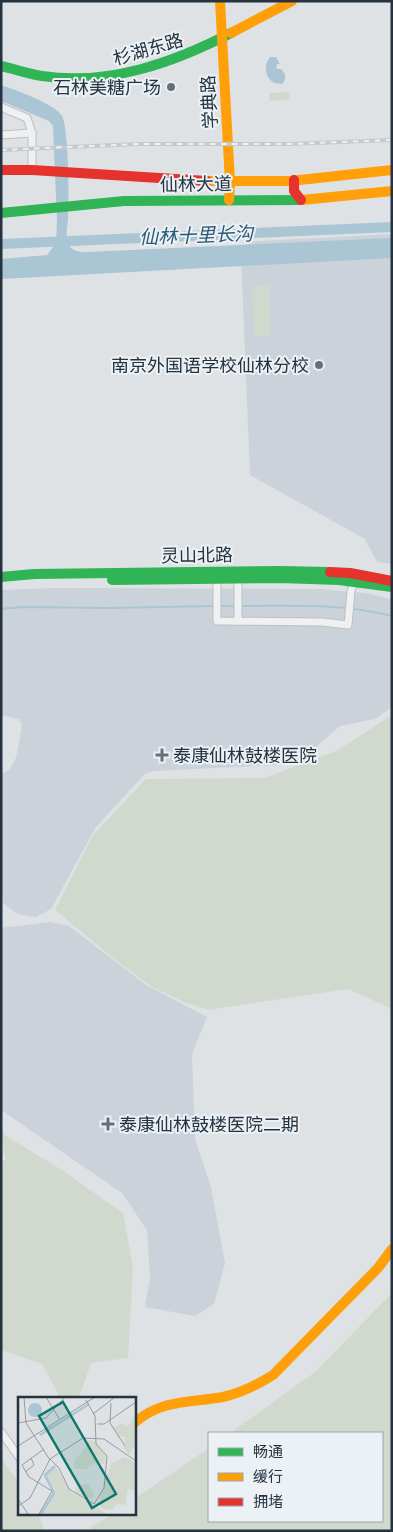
<svg xmlns="http://www.w3.org/2000/svg" width="393" height="1532" viewBox="0 0 393 1532" font-family="Mulish,'Noto Sans SC',sans-serif">
	<style>
		.built { fill: #ccd2d9 }
		.green { fill: #d1d9ce }
		.water { fill: #aac5d4 }
		.lines { fill: none; stroke-linecap: round; stroke-linejoin: round }
		.stream { stroke: #aac5d4; stroke-width: 2 }
		.river { stroke: #aac5d4; stroke-width: 10 }
		.street-casing { stroke: #bdc0c3; stroke-width: 9 }
		.street { stroke: #eef0f2; stroke-width: 7 }
		.fast { stroke: #30b455; stroke-width: 10 }
		.slow { stroke: #ff9f0a; stroke-width: 10 }
		.jam { stroke: #e5322d; stroke-width: 10 }
		.rail-casing { stroke: #c7cacd; stroke-width: 4 }
		.rail { stroke: #ebf1f5; stroke-width: 2; stroke-dasharray: 5.5; stroke-linecap: butt }
		.poi-dot { fill: #657079; stroke: #ebf1f5; stroke-width: 2 }
		.labels { text-anchor: middle; dominant-baseline: central; stroke-width: 4; stroke-linejoin: round; paint-order: stroke }
		.street-label { font-size: 18px; fill: #24333f; stroke: #ebf1f5 }
		.poi-label { font-size: 18px; fill: #24333f; stroke: #ebf1f5; text-anchor: end }
		.water-label { font-size: 19px; font-style: italic; fill: #2b5a76; stroke: #ebf1f5 }
		.inset-river { fill: none; stroke: #aac5d4; stroke-width: 2.5 }
		.inset-road { fill: none; stroke: #949ca3; stroke-width: 1 }
		.view { fill: #0f766e; fill-opacity: 0.15; stroke: #0f766e; stroke-width: 2.5 }
		.inset-edge { fill: none; stroke: #24333f; stroke-width: 2.5 }
	</style>
	<rect width="100%" height="100%" fill="#dfe2e5"/>
	<!-- built -->
	<g class="built">
		<path d="M392 234V564L377 562 365 539 250 475 241 255 243 248 248 242 259 241Z"/>
		<path d="M53 588 319 589 365 593 392 599V707L375 719 340 726 296 764 154 771 145 774 96 827 51 909 36 917 17 914 1 901V774L9 770 15 760 18 750 22 724 19 719 1 715V590Z"/>
		<path d="M50 922 69 926 146 985 207 1017 192 1054 195 1139 211 1187 225 1263 214 1304 195 1316 145 1307 150 1278 147 1230 122 1193 1 1110V928Z"/>
	</g>
	<!-- green -->
	<g class="green">
		<path d="M289 92 290 100 269 101V93Z"/>
		<path d="M252 286H269L271 335 254 336Z"/>
		<path d="M392 715V1015L390 1008 348 989 208 1010 184 1002 152 987 119 963 55 910 93 835 146 779 265 778 338 750Z"/>
		<path d="M1 1133 62 1170 123 1213 133 1267 128 1358 91 1363 79 1398H58V1393L42 1364 1 1350V1162L6 1160 1 1140Z"/>
		<path d="M392 1293V1531H91L90 1528 113 1513H134V1499L209 1448V1521H382V1433H230L315 1372Z"/>
		<path d="M1 1458 19 1482V1513H39L44 1531H1Z"/>
	</g>
	<!-- water -->
	<g class="water">
		<path d="M270 57H276L280 64H277L276 67 277 69H281L285 74V80L282 84 274 83C265 77 263 66 270 57Z"/>
		<path d="M1 85C14 89 57 105 62 116 69 130 69 198 68 216 68 224 65 236 68 243 70 251 80 252 87 252L392 238V258L1 279V259L47 255 56 243 57 220 53 126 49 121 1 101Z"/>
	</g>
	<g class="lines">
		<!-- stream -->
		<g class="stream">
			<path d="M218 606H236"/>
			<path d="M241 606C291 606 342 603 392 616"/>
			<path d="M1 609 22 607 109 608 214 606"/>
		</g>
		<!-- river -->
		<path class="river" d="M1 244 392 227"/>
		<defs>
			<g id="street">
				<path d="M1 107 27 118 32 133V170"/>
				<path d="M1 135 32 133"/>
				<path d="M217 574V621L322 622 348 625 351 591 354 582"/>
				<path d="M238 574V621"/>
				<path d="M1 1432 19 1457"/>
			</g>
		</defs>
		<!-- street casing -->
		<use href="#street" class="street-casing"/>
		<!-- street -->
		<use href="#street" class="street"/>
		<!-- fast -->
		<g class="fast">
			<path d="M1 66C15 69 28 74 42 76 108 86 173 63 231 33"/>
			<path d="M1 213 124 201 302 200"/>
			<path d="M1 577 34 574 280 571 330 572"/>
			<path d="M112 580 280 578 339 580 392 587"/>
		</g>
		<!-- slow -->
		<g class="slow">
			<path d="M220 1 230 182 229 200"/>
			<path d="M231 33 292 1"/>
			<path d="M207 181H290L392 170"/>
			<path d="M302 200 392 191"/>
			<path d="M134 1423C162 1399 189 1403 223 1397 241 1393 257 1385 273 1375L378 1268 392 1249"/>
		</g>
		<!-- jam -->
		<g class="jam">
			<path d="M1 170H32L207 181"/>
			<path d="M294 180V191L301 200"/>
			<path d="M330 572 350 573 392 581"/>
		</g>
		<defs>
			<path id="rail" d="M1 150 139 144H289L392 140"/>
		</defs>
		<!-- rail casing -->
		<use href="#rail" class="rail-casing"/>
		<!-- rail -->
		<use href="#rail" class="rail"/>
	</g>
	<!-- markers -->
	<g class="poi-dot">
		<circle cx="171" cy="87" r="5"/>
		<circle cx="319" cy="365" r="5"/>
		<path d="M159.5 747.5h5v5h5v5h-5v5h-5v-5h-5v-5h5z"/>
		<path d="M105.5 1116.5h5v5h5v5h-5v5h-5v-5h-5v-5h5z"/>
	</g>
	<g class="labels">
		<!-- street labels -->
		<g class="street-label">
			<text transform="translate(148 49) rotate(-16)">杉湖东路</text>
			<text transform="translate(209 102) rotate(-93)">学典路</text>
			<text transform="translate(196 184) rotate(-1)">仙林大道</text>
			<text transform="translate(197 555) rotate(-1)">灵山北路</text>
		</g>
		<!-- poi labels -->
		<g class="poi-label">
			<text x="161" y="87">石林美糖广场</text>
			<text x="309" y="365">南京外国语学校仙林分校</text>
			<text x="173" y="755" text-anchor="start">泰康仙林鼓楼医院</text>
			<text x="119" y="1124" text-anchor="start">泰康仙林鼓楼医院二期</text>
		</g>
		<!-- water labels -->
		<g class="water-label">
			<text transform="translate(196 235) rotate(-2)">仙林十里长沟</text>
		</g>
	</g>
	<!-- overview -->
	<g transform="translate(18 1397)">
		<rect width="118" height="118" fill="#dfe2e5"/>
		<path d="M117 17V48L111 58 106 51 107 40 100 39 95 31 104 26 110 29ZM71 43 76 44 88 59 86 67 76 66 69 72H56L57 61 64 56ZM107 60 117 66V94L110 92 107 108 99 107 94 113 85 112 80 107 93 66ZM33 70H38L53 95 89 117H23L37 94 27 77ZM60 87H71L76 96 74 102 56 96Z" fill="#d1d9ce"/>
		<path d="M10 13a7 7 0 1 1 14 0a7 7 0 1 1-14 0Z" fill="#aac5d4"/>
		<path class="inset-river" d="M22 38 71 7M23 117 36 96 27 78 37 69"/>
		<path class="inset-road" d="M6 0 8 26 32 63M28 0 42 23M93 6 92 26 107 49M75 17 97 0M0 26 28 21 47 0M79 27H86L118 5M0 49 77 0M32 62 41 71 51 92 76 107 86 91 89 59 78 47 77 19 68 3M7 75 16 68 13 61M0 102 10 117M0 109 12 101 32 62 65 41 86 42 118 64M21 117 34 94 11 80 4 68 26 52"/>
		<path class="view" d="M45 5 98 97 74 111 21 19Z"/>
		<rect width="118" height="118" class="inset-edge"/>
	</g>
	<!-- border -->
	<rect width="393" height="1532" fill="none" stroke="#24333f" stroke-width="5"/>
	<!-- legend -->
	<rect x="208" y="1432" width="175" height="90" fill="#ebf1f5" stroke="#9ba5ac"/>
	<rect x="218" y="1448" width="25" height="8" fill="#30b455" stroke="#9ba5ac"/>
	<text x="253" y="1457" font-size="15" fill="#24333f">畅通</text>
	<rect x="218" y="1473" width="25" height="8" fill="#ff9f0a" stroke="#9ba5ac"/>
	<text x="253" y="1482" font-size="15" fill="#24333f">缓行</text>
	<rect x="218" y="1498" width="25" height="8" fill="#e5322d" stroke="#9ba5ac"/>
	<text x="253" y="1507" font-size="15" fill="#24333f">拥堵</text>
</svg>
